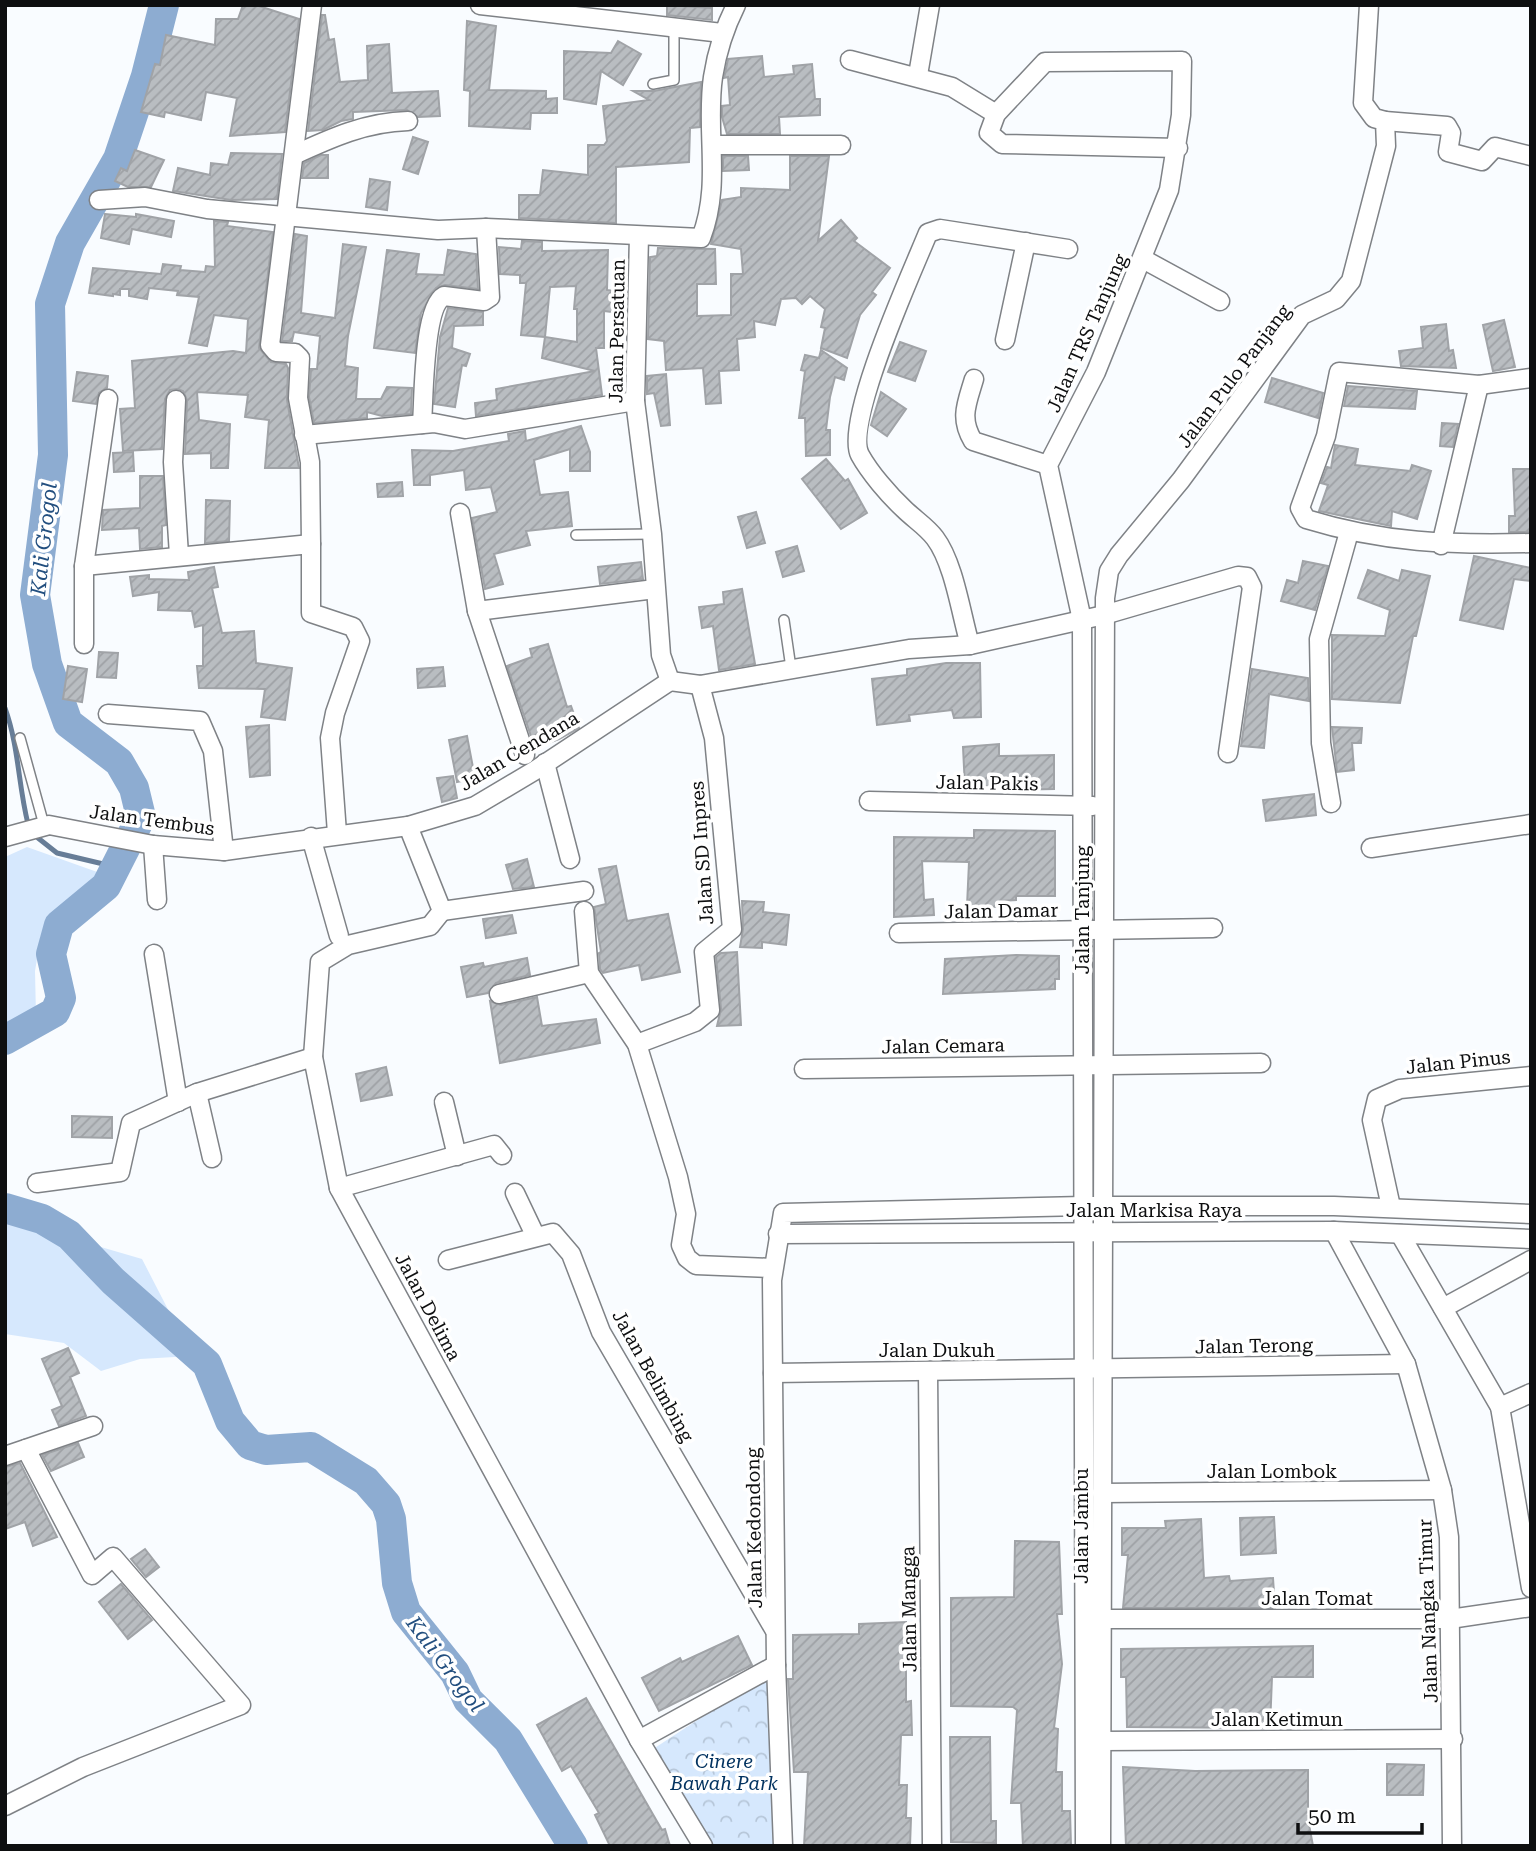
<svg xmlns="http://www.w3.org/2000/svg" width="1536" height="1851" viewBox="0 0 1536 1851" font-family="'Roboto Serif',serif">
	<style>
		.grass { fill: #d6e8fd }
		.park { fill: url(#park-crowns) }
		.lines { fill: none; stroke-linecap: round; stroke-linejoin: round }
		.stream { stroke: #677d97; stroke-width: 5 }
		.river { stroke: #8dacd1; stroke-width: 30 }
		.building { fill: url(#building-hatch); stroke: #a0a3a7; stroke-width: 2; fill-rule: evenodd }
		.service-casing { stroke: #7f8286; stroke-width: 12 }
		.minor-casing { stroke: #7f8286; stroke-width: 21 }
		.service { stroke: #fff; stroke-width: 9 }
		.minor { stroke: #fff; stroke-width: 18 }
		.labels { text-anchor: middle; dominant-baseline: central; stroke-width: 7; stroke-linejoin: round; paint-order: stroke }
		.street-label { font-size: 19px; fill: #0e0f10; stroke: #fff }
		.park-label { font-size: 19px; font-style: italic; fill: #033360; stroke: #fff }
		.water-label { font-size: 21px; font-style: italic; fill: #234f7f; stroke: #fff }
	</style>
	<defs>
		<pattern id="park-crowns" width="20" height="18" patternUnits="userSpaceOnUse" patternTransform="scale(1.75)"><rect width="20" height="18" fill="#d6e8fd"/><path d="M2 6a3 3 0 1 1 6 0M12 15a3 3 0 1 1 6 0" fill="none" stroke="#b6c6d8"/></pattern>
		<pattern id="building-hatch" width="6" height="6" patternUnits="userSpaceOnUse" patternTransform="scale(1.75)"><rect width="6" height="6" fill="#b9bdc1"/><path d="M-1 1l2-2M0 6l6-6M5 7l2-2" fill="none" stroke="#9ea1a5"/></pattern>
	</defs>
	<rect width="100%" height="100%" fill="#f9fcff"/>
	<!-- grass -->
	<g class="grass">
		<path d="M27 847 100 873 41 935 35 971 36 1016 5 1041V857Z"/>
		<path d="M5 1219 142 1259 192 1356 140 1359 101 1371 64 1343 5 1334Z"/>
	</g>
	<!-- park -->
	<path class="park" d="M773 1671 781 1846H704L650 1751Z"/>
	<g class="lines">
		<!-- stream -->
		<g class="stream">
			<path d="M5 708C19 747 18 784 28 824"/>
			<path d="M38 838 57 853 116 867"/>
		</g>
		<!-- river -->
		<g class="river">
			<path d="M5 1040 55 1012 61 998 51 954 59 925 106 886 141 817 134 788 119 762 68 723 47 664 35 595 53 455 50 304 70 243 118 159 146 76 164 5"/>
			<path d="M5 1208 42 1219 69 1235 113 1281 207 1364 230 1421 250 1445 266 1450 311 1447 366 1481 386 1504 391 1519 397 1583 406 1612 455 1673 468 1700 508 1740 573 1846"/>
		</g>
	</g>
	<!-- building -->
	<g class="building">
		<path d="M243 5H256L299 19 285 132 230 136 237 98 206 92 201 120 165 112 164 117 141 112 155 64 160 65 166 35 215 45 216 19H238Z"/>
		<path d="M667 5 712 8V20L667 15Z"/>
		<path d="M322 15H325L329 40 334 39 340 82 368 80 367 46 389 44 392 93 438 91 440 116 418 117 407 110 353 112V119L341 121 323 130 308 131Z"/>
		<path d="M467 21 496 26 489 90 546 91V99L557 98V113H531L530 129 469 126 470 91 464 90Z"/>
		<path d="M618 41 641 54 623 85 601 71 596 104 564 99V51L611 53Z"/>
		<path d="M762 56 764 77 794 74 793 66 812 64 815 99H820V115L779 117 780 134H727L722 117V106L730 105 728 77 724 78 728 59Z"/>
		<path d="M701 82 700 127 690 128 689 162 616 167V223L519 218V195H540L543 170 588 175V145H604L607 141 603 106 649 100 633 91H654Z"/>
		<path d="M413 137 428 142 418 174 403 169Z"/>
		<path d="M135 150 164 160 151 187H128L115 181 121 168 127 171Z"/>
		<path d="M231 153 282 154 277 199 231 200 173 191 178 168 210 175 211 163 228 165Z"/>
		<path d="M321 155H328V178H302L304 163Z"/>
		<path d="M723 156H748L749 170 723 171Z"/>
		<path d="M790 156H829L818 241 841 220 857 238 854 241 890 268 872 292 876 295 860 315 847 358 821 348 825 328 821 327 825 309 810 296 802 304 796 298 781 299 775 325 754 321 755 337 737 339 739 370 719 371 721 403 706 404 703 368 666 370 664 341 648 339 650 257 657 256 658 248 715 249 716 284H697V316L731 315V274H743L741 249 711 244 722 200 741 197V188L790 190Z"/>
		<path d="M370 179 390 182 387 210 366 207Z"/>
		<path d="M105 214 136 217V214L174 221 171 237 132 229 129 244 101 238Z"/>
		<path d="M214 221 228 222 227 226 273 232 259 348 271 362 286 364 288 368 287 400 299 468H265L269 420 245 417 248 395 197 392 199 420 230 424 228 468H211V453L185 454 187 400 183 391 177 389 170 390 165 399 162 449 123 451 120 409 135 408 132 361 233 351 246 353 248 319 214 315 207 346 189 343 199 297 177 295 178 291 149 288 147 299 129 296V289H120V295L113 294V296L89 293 93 268 161 274 163 264 181 266 180 270 205 272 206 266 215 267Z"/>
		<path d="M295 234 307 236 301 313 335 318 343 244 366 247 348 336 345 366 358 368 356 399H381L387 387 412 388 411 414 382 416 367 412V418L314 423 309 397 311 369H317L320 336 294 332 292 341H282Z"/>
		<path d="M522 241 542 242V251L608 250 607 290 622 292 619 313 604 311V348H596L602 395 476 416 475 403 497 400 496 389 595 371 542 358 545 337 521 335 526 283H520V275L500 274 499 247 521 249ZM576 286 574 309H577V342L545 337 550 287Z"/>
		<path d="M387 250 419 254 416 274 444 275 448 250 476 254 478 289 445 285 436 288 421 313 415 353 374 348Z"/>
		<path d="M448 308 483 312V325L454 326 452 348 470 354 466 366 462 365 455 407 434 404 440 337Z"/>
		<path d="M1504 320 1515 367 1493 371 1483 325Z"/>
		<path d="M1446 324 1449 351 1453 350 1456 368 1401 366 1399 351 1423 348 1421 327Z"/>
		<path d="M900 342 926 351 915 381 888 372Z"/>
		<path d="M821 350 847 368 844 380 835 377 830 397 826 430H830V455L806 456 805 418H799L805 371 801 370 805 355 819 358Z"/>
		<path d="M77 372 108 376 107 388 99 393 96 404 73 401Z"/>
		<path d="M666 374 670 425 661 426 654 393 647 394V376Z"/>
		<path d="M1272 378 1323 393 1318 418 1265 402Z"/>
		<path d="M1348 386 1417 391 1415 409 1344 406Z"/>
		<path d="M881 392 906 409 887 436 871 425Z"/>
		<path d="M1442 423 1458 424 1453 447 1440 446Z"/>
		<path d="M581 426 590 452V471H570V449L534 460 540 495 568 492 572 526 526 531 530 545 494 554 503 584 485 589 472 518 497 512 491 487 466 490 464 470 430 475V485H414L412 450 453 451 509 441 508 434 525 431 526 441Z"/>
		<path d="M1335 445 1358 449 1355 465 1410 471 1412 465 1431 471 1417 519 1392 511 1391 526 1319 511 1328 485 1321 483 1327 467 1331 468Z"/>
		<path d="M133 452 134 471 114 472 113 453Z"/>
		<path d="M826 459 845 481 848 479 867 513 841 529 802 479Z"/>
		<path d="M1513 469H1531V532H1509V516H1515Z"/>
		<path d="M140 476H163L166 525 162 526V547L140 549 139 528 102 530 103 510 140 508Z"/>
		<path d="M402 482 403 496 378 497 377 484Z"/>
		<path d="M206 500 230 501 229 541 205 543Z"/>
		<path d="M756 512 765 543 747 548 738 517Z"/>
		<path d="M797 546 804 571 783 577 776 552Z"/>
		<path d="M1474 556 1531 568V581L1514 579 1503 629 1460 620Z"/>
		<path d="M1303 561 1328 566 1315 610 1281 601 1287 580 1298 583Z"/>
		<path d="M641 562 643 579 600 584 598 567Z"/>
		<path d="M214 567 218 587 212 588 222 633 254 631 256 663 292 668 285 720 261 717 265 689 199 688 197 666H203V625L195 627 192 611 158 610 159 592 133 596 130 577 149 575V579L189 580 188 572Z"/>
		<path d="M1368 570 1399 581 1402 570 1430 576 1416 636H1413L1400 703 1332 699V635L1385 636 1390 610 1358 598Z"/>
		<path d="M742 589 755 664 719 670 713 626 702 628 699 607 724 604 723 592Z"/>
		<path d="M548 644 567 707 571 706 579 728 559 739 535 748 507 666 532 657 530 649Z"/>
		<path d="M99 652 118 653 116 678 97 677Z"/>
		<path d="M946 663H980L981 717 954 718 952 710 909 715 910 721 877 725 872 679 907 675V669Z"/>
		<path d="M68 666 87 669 82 702 63 699Z"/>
		<path d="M443 667 445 686 418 688 417 669Z"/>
		<path d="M1252 669 1308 678 1309 701 1269 694 1264 748 1241 746Z"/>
		<path d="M269 725 270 775 250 777 246 727Z"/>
		<path d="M1332 727 1362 728 1361 743H1352L1354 770 1337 772Z"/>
		<path d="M467 736 475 778 457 782 449 740Z"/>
		<path d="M999 744V756L1054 755V789L1010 790V784L965 788 963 747Z"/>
		<path d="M453 776 457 798 442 802 437 778Z"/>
		<path d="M1314 794 1316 815 1266 821 1263 800Z"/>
		<path d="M974 830 1055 831V896H1016V900L1000 901 999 907 967 906 969 862 922 861 924 900 933 899 934 915 894 917V837L974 838Z"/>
		<path d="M527 859 534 887 513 889 506 865Z"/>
		<path d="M616 866 627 921 668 914 680 972 642 980 639 965 603 973 600 969 599 953 601 952 594 907 606 904 599 869Z"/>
		<path d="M742 901 764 902 763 912 789 915 786 945 762 942V948L740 947 743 929Z"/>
		<path d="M512 915 516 933 486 938 483 919Z"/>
		<path d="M737 952 741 1025 717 1026 721 1009 716 957 721 953Z"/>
		<path d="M1016 955 1059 956V979H1055V989L943 994 945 959Z"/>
		<path d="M527 958 530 975 496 983 488 993 467 997 461 967 483 963 484 967Z"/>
		<path d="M537 997 542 1026 596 1019 600 1043 500 1063 490 1001 501 1005Z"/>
		<path d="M386 1067 392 1095 361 1101 356 1074Z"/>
		<path d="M72 1116 112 1117V1138L72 1137Z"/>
		<path d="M68 1348 79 1373 70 1377 86 1416 59 1426 52 1410 62 1406 42 1359Z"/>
		<path d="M78 1443 84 1457 51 1471 42 1455Z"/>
		<path d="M20 1463 57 1537 33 1546 25 1522 5 1529V1467Z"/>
		<path d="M1274 1517 1276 1553 1241 1555 1240 1518Z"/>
		<path d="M1201 1519 1204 1578 1229 1576 1230 1581 1273 1578 1275 1608H1123L1128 1555H1122V1528H1166L1165 1521Z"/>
		<path d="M1015 1541 1059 1542 1062 1614H1057L1062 1664 1054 1728 1058 1729 1056 1772H1062V1811H1070L1071 1846H1023L1021 1803H1011L1017 1710 1013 1707 951 1706V1598L1014 1597Z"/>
		<path d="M145 1549 159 1567 146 1577 131 1559Z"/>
		<path d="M121 1584 152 1620 128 1639 99 1602Z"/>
		<path d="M906 1622V1702L911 1701 912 1735H901L899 1785H907L906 1818H911L910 1846H804L808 1772H794L788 1679H793V1635L859 1634V1624Z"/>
		<path d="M738 1636 752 1665 659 1711 642 1678 680 1658 682 1662Z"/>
		<path d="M1313 1646V1677H1272L1270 1728 1127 1727 1126 1677H1121V1649Z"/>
		<path d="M586 1698 662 1830 665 1829 670 1846H610L595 1815 599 1813 571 1766 562 1771 537 1725Z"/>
		<path d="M950 1737H990L991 1821H996V1843L951 1842Z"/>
		<path d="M1387 1764 1424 1765 1423 1795H1387Z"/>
		<path d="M1123 1767 1195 1771 1308 1770V1819L1313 1846H1126Z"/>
	</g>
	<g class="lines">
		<defs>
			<g id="service">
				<path d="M653 84 674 80V28"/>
				<path d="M576 535 652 534"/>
				<path d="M784 620 791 668"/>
				<path d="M20 738 44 825"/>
			</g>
			<g id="minor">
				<path d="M480 5 722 33"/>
				<path d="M850 60 952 87 996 114"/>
				<path d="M918 75 930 5"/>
				<path d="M1385 121 1447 126 1451 133 1448 152 1482 161 1495 147 1531 156"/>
				<path d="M714 145H841"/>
				<path d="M294 155C331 138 366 122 408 121"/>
				<path d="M99 200 145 197 207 209 438 230 486 228 701 238C722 184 705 131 713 77 717 51 724 29 736 5"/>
				<path d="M639 236 635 401 652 534 661 655 670 681"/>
				<path d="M1143 259 1220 301"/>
				<path d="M1005 340 1026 242"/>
				<path d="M1531 378 1479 385 1339 372 1326 436 1300 508 1306 519C1384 543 1450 545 1531 543"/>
				<path d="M974 379C967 403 959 418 973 441L1048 465"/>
				<path d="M176 400 173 462 179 555"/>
				<path d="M422 424C424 399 423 307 444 296L484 301 490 297 486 228"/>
				<path d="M304 435 434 423 465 429 635 401"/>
				<path d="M460 513 477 611 525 755"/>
				<path d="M311 544 310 462 298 398 300 358 295 353 276 352 270 345 312 5"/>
				<path d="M1441 545 1479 385"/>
				<path d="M84 566 311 544V613L353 627 360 641 335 713 330 738 337 833"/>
				<path d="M477 611 655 589"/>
				<path d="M84 644V566L108 399"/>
				<path d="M970 645C961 614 954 563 935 538 927 527 914 519 904 509 889 495 870 473 860 455 843 423 913 270 928 233L940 229 1068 249"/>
				<path d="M670 681 700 685 909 649 970 645 1104 615 1238 576 1247 577 1252 587 1228 753"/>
				<path d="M108 714 200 721 213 751 224 851"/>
				<path d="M545 763 570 859"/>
				<path d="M869 801 1093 806"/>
				<path d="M1331 803 1321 743 1319 639 1349 532"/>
				<path d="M408 826 442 911 430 926 348 945 320 962 313 1057 339 1188 639 1740 703 1846"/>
				<path d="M5 837 49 825 153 845 224 851 408 826 475 806 534 771 670 681"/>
				<path d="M311 837 339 936"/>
				<path d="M153 845 157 900"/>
				<path d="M1371 848 1531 824"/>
				<path d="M442 911 584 891"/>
				<path d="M584 911 589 973 637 1044 678 1177 686 1214 681 1245 687 1258 696 1265 772 1268"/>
				<path d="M899 933 1213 928"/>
				<path d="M154 954 178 1102"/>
				<path d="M499 994 589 973"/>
				<path d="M637 1044 695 1022 710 1010 704 952 732 929 714 738 700 685"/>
				<path d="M804 1069 1261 1063"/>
				<path d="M197 1093 212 1158"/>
				<path d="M444 1102 457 1156"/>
				<path d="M37 1183 120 1172 131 1123 197 1093 313 1057"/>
				<path d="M339 1188 494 1145 502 1155"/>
				<path d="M515 1193 535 1235"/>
				<path d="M1391 1207 1372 1120 1377 1099 1400 1089 1531 1076"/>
				<path d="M1334 1231 1406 1364 1442 1490 1449 1537 1452 1846"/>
				<path d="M778 1234 1334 1231 1531 1239"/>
				<path d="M1400 1234 1500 1407 1531 1588"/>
				<path d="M448 1260 553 1233 571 1254 601 1332 774 1629"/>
				<path d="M1443 1308 1531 1260"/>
				<path d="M928 1371 932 1846"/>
				<path d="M773 1373 1406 1364"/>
				<path d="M1500 1407 1531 1393"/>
				<path d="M5 1456 93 1426"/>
				<path d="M1102 1493 1442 1490"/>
				<path d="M1102 1619H1450L1531 1607"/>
				<path d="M639 1740 776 1665"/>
				<path d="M1101 1741 1453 1739"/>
				<path d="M5 1806 83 1767 241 1705 113 1557 92 1575 26 1449"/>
				<path d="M783 1846 776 1665 772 1280 783 1213 1083 1206H1334L1531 1214"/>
				<path d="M1085 1846 1082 620 1048 465 1096 372 1169 190 1181 115 1182 61 1045 62 996 114 989 133 1002 144 1178 148"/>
				<path d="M1101 1846 1105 598 1109 571 1119 555 1181 480 1302 315 1336 299 1351 281 1386 146 1385 121 1374 118 1363 103 1369 5"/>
			</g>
		</defs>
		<!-- service casing -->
		<use href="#service" class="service-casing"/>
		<!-- minor casing -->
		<use href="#minor" class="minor-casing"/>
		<!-- service -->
		<use href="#service" class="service"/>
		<!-- minor -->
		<use href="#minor" class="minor"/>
	</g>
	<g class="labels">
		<!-- street labels -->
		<g class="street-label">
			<text transform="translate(617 331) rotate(-89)">Jalan Persatuan</text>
			<text transform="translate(1087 333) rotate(-66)">Jalan TRS Tanjung</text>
			<text transform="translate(1234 376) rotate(-53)">Jalan Pulo Panjang</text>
			<text transform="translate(519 751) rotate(-31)">Jalan Cendana</text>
			<text transform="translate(987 783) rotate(1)">Jalan Pakis</text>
			<text transform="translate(152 820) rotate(8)">Jalan Tembus</text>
			<text transform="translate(702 853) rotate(-94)">Jalan SD Inpres</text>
			<text transform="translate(1082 910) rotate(-90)">Jalan Tanjung</text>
			<text transform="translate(1001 911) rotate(-1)">Jalan Damar</text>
			<text transform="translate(943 1046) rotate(-1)">Jalan Cemara</text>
			<text transform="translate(1458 1062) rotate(-6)">Jalan Pinus</text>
			<text x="1154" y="1210">Jalan Markisa Raya</text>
			<text transform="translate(428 1307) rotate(62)">Jalan Delima</text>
			<text transform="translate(1254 1346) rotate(-1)">Jalan Terong</text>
			<text x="937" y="1350">Jalan Dukuh</text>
			<text transform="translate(653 1376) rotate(61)">Jalan Belimbing</text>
			<text x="1272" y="1471">Jalan Lombok</text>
			<text transform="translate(1081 1526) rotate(-90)">Jalan Jambu</text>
			<text transform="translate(754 1528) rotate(-91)">Jalan Kedondong</text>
			<text x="1317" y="1598">Jalan Tomat</text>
			<text transform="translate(909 1609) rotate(-91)">Jalan Mangga</text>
			<text transform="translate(1428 1611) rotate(-92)">Jalan Nangka Timur</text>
			<text x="1277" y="1719">Jalan Ketimun</text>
		</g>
		<!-- park labels -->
		<g class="park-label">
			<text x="724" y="1761">Cinere<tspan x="724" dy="22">Bawah Park</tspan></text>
		</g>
		<!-- water labels -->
		<g class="water-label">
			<text transform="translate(44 539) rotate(-84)">Kali Grogol</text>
			<text transform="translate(445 1664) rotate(53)">Kali Grogol</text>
		</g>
	</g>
	<!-- border -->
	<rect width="1536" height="1851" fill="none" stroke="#0e0f10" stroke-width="14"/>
	<!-- scale -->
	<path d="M1298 1823v10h124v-10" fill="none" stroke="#0e0f10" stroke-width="3.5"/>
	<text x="1308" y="1823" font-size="21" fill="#0e0f10" stroke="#ffffff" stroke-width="5" paint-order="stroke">50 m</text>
</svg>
